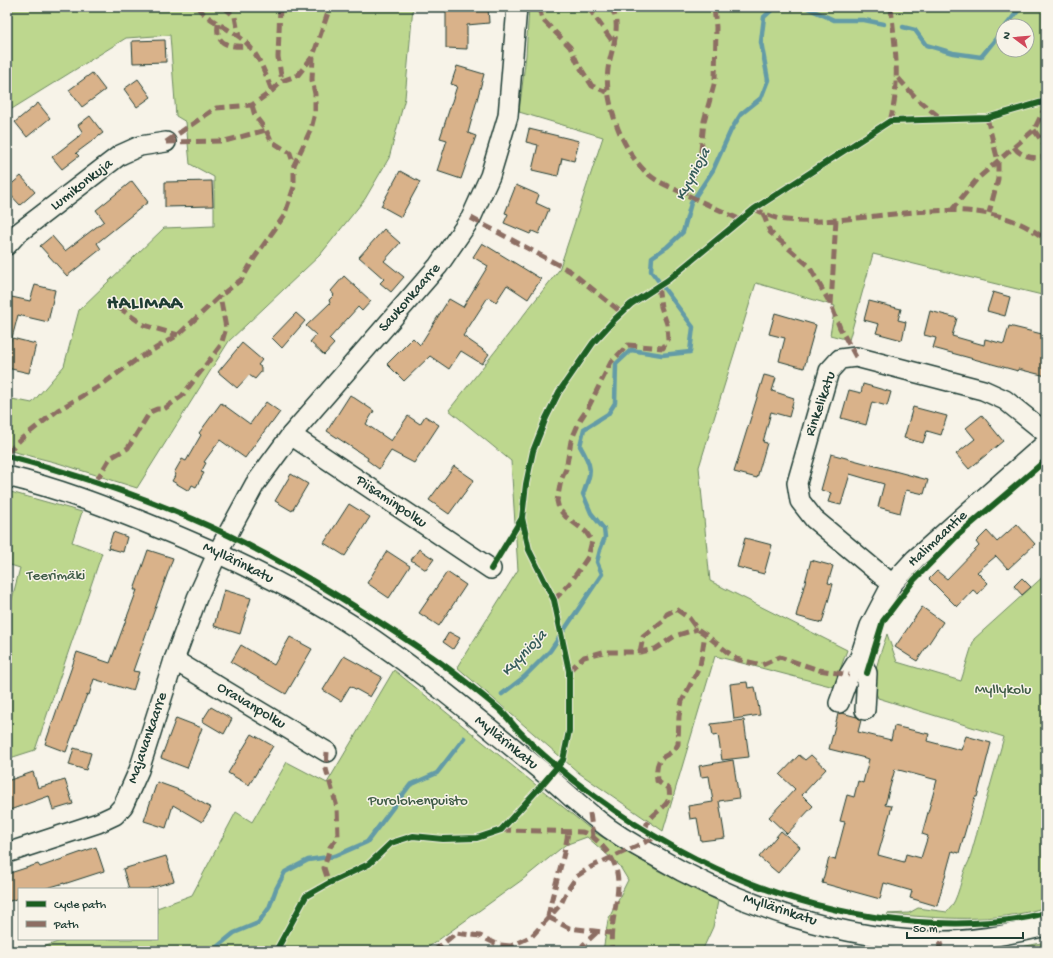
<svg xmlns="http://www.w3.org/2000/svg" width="1053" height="958" viewBox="0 0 1053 958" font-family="'Gochi Hand',sans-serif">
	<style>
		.green { fill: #bdd78e; stroke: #6e8a61; fill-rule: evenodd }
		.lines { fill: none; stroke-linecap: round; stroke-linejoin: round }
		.stream { stroke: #639ba7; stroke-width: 4.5 }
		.building { fill: #d9b28a; stroke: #1f3d34; fill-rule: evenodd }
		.minor-casing { stroke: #1f3d34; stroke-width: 22 }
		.minor { stroke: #f7f3e8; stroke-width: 19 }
		.quiet { stroke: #8d6e63; stroke-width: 5; stroke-dasharray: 10 5; stroke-linecap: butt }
		.cycleway-casing { stroke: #f7f3e8; stroke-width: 8 }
		.cycleway { stroke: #1b5e20; stroke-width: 6 }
		.labels { text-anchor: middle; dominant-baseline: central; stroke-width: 3; stroke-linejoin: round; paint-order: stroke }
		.street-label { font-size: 15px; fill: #1f3d34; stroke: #f7f3e8 }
		.park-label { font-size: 15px; fill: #3f5c46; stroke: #f7f3e8 }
		.water-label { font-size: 16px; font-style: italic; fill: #365c5a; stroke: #f7f3e8 }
		.district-label { font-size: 19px; font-weight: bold; letter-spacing: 1px; fill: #1f3d34; stroke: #f7f3e8 }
	</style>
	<rect width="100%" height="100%" fill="#f7f3e8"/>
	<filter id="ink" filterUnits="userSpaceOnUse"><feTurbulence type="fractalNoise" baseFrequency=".025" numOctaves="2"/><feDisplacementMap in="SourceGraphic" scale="8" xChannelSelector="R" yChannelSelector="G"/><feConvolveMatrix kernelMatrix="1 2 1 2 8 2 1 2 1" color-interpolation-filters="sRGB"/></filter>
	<g filter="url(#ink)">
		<!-- green -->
		<g class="green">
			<path d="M7 7H413L405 98 389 158 365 199 320 255 229 341 137 488 58 463 7 450V398L32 403 64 366 79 310 164 228 214 226V177L190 164 186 122 176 116 170 35 126 38 7 112Z"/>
			<path d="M529 7H1046V296L873 254 849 340 830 335 835 306 756 283 699 467 710 581 847 650 834 687 715 656 663 831 579 773 457 667 518 570 511 461 449 410 559 270 603 137 519 112 526 55ZM1003 26H1027V50H1003Z"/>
			<path d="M7 491 82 512 72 542 102 553 35 750 7 759V618L20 568 7 564Z"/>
			<path d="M1046 574V907C994 924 940 918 887 914L909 913 918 908 947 912C960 899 960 877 969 861L1004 737 878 698C869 679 881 653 887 634L897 662 961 681 974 639Z"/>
			<path d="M394 670 594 832 655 869 718 901 713 927 702 951H603L608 920 628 880 619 865 587 837 565 845 522 880 423 951H32L66 939H157V908L192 895 236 812 252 822 287 762 327 783Z"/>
			<path d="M1046 942V951H980L1016 948Z"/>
		</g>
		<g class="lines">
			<!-- stream -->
			<g class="stream">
				<path d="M805 7 834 20H864L884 24"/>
				<path d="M1006 26 1021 7"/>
				<path d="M903 27 915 30 926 45 953 53 981 57 1003 30"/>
				<path d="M502 694 524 677 550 651 602 574 597 562 600 550 605 537 604 529 591 513 583 494C592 470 593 468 580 446L584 429 608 414 615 403 616 364 631 350 662 355 690 352 693 327 651 271 652 257 667 247 683 232 691 203 713 170 731 130 741 114 761 98 768 80 761 42 764 17 775 7"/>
				<path d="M212 951 234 933 258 923 269 908 276 889 285 872 308 860 335 856 367 842 410 785 437 773 464 738"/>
			</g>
		</g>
		<!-- building -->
		<g class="building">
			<path d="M446 7H488L489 23 467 25V49L446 48Z"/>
			<path d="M165 40 166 62 133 63 132 41Z"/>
			<path d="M457 66 484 74 468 133 476 136 461 179 437 171 447 140 440 138 457 86 451 84Z"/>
			<path d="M92 73 105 90 82 107 69 90Z"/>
			<path d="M138 79 151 97 137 107 124 89Z"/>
			<path d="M38 103 50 118 27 137 15 122Z"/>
			<path d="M90 116 103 133 76 153 79 156 62 169 52 157 83 133 78 125Z"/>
			<path d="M529 129 579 141 574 161 562 158 558 176 532 170 538 145 526 142Z"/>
			<path d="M400 171 420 182 401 217 381 206Z"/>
			<path d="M21 176 35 192 20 205 7 191V188Z"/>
			<path d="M132 181 148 202 97 243 101 249 67 276 40 246 52 236 65 251 104 221 96 210Z"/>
			<path d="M212 181 213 206 165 207V182Z"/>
			<path d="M516 185 539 195 536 203 549 209 539 234 532 231 530 234 504 223 508 214 505 213Z"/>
			<path d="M384 229 400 243 384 261 404 277 391 292 380 283 384 279 359 257Z"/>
			<path d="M482 243 541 279 528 299 507 285 496 302 488 297 463 336 489 354 482 364 461 351 449 369 430 356 404 381 387 364 413 338 420 345 449 299 463 307 488 266 473 257Z"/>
			<path d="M344 276 371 301 362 311 358 307 329 339 334 344 324 355 310 342 316 335 306 326 330 303 329 300 334 295 331 291Z"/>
			<path d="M35 285 55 290 48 322 18 315 12 338 36 344 29 373 7 368 11 339H7V296L30 301Z"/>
			<path d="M993 292 1010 297 1005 316 987 311Z"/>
			<path d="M869 301 901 309 898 320 906 322 902 340 876 333 879 324 864 320Z"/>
			<path d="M930 311 957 318 952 336 984 345 985 339 1004 344 1009 326 1046 335V376L1018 369V371L933 348 936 338 924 335Z"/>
			<path d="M296 313 305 321 282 348 272 338Z"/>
			<path d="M775 313 816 325 804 368 779 361 785 338 769 334Z"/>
			<path d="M242 343 262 360 258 365 261 367V372L255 379 249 375 237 388 218 372Z"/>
			<path d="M764 375 776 378 772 391 794 398 789 417 771 412 763 442 767 443 757 478 734 472Z"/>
			<path d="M863 384 891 392 887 406 872 402 866 425 841 418 849 390 861 393Z"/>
			<path d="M350 395 374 411 366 424 391 441 408 416 420 424 425 416 439 425 414 463 391 451 379 469 367 460 368 458 327 431Z"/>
			<path d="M266 402 280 412 272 423 271 422 245 458 220 440 204 462 206 463 201 472 204 473 196 487 192 485 189 491 172 481 176 474 174 473 182 459 186 461 201 435 199 433 221 403 250 424Z"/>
			<path d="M913 407 947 416 941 435 927 431 923 443 904 438Z"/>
			<path d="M982 415 1003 441 969 469 956 454 975 439 966 428Z"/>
			<path d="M831 454 928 480 924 494 906 490 900 513 878 507 884 484 850 474 841 505 828 502 831 493 821 490Z"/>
			<path d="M454 466 474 480 449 514 429 500Z"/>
			<path d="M291 474 308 484 292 511 275 501Z"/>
			<path d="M349 504 370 517 345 556 324 543Z"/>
			<path d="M1017 524 1035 544 1008 569 996 556 977 572 988 583 978 594 973 590 957 607 929 579 937 571 947 579 979 546 976 542 987 531 997 542Z"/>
			<path d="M113 532 127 537 123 552 108 548Z"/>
			<path d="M745 538 772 545 764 574 737 567Z"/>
			<path d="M419 549 434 559 426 570 411 560Z"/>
			<path d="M148 550 173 558 133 671 139 672 133 691 94 679 89 695 87 694 66 752 45 744 77 652 110 663 137 590H134Z"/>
			<path d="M387 551 410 566 389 598 367 583Z"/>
			<path d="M811 560 833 566 828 583 833 584 822 623 796 616Z"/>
			<path d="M447 572 466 585 439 626 419 613Z"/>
			<path d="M1022 578 1031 587 1022 595 1014 586Z"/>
			<path d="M224 590 251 598 240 634 214 626Z"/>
			<path d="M922 607 943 622 917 661 895 647Z"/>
			<path d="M449 632 460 638 453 649 443 642Z"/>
			<path d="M290 637 312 649 286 694 231 662 241 645 274 665Z"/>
			<path d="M344 656 382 677 370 697 350 686 341 701 323 690Z"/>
			<path d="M747 682 748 688 755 687 760 715 734 719 730 684Z"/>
			<path d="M211 707 232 719 224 734 202 721Z"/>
			<path d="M842 713 857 717 861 720 858 732 891 740 894 726 929 734 927 741 961 750 966 736 991 743 977 797H975L959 853 952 851 937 906 910 898 912 891 884 883 880 899 822 883 829 858 835 860 845 822 840 821 847 795 854 797 858 781 863 783 869 759 829 749 838 714ZM895 769 937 780 922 834 928 836 921 858 906 854 904 862 878 855 892 806 885 805Z"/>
			<path d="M176 718 202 728 187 768 161 758Z"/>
			<path d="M744 720 749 757 722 760 718 735 713 736 711 724Z"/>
			<path d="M252 734 273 746 249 785 228 773Z"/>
			<path d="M74 748 91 753 86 770 69 765Z"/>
			<path d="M799 755 805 760 811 755 826 769 802 795 813 806 787 834 769 817 795 789 780 775Z"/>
			<path d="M733 760 739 798 719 801 725 838 701 841 697 818 690 819 688 806 713 802 709 776 701 777 699 766Z"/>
			<path d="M33 772 38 788 65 780 73 804 53 810 49 796 7 811V781Z"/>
			<path d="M157 782 182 791 211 808 202 822 173 805 166 828 144 821Z"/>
			<path d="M781 831 800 847 778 873 759 857Z"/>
			<path d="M96 847 104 871 64 884V883L44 889H19V898L7 902V874L38 864 40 867Z"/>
			<path d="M166 856 174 881 147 889H129L123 869Z"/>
		</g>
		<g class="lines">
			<defs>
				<g id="minor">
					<path d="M7 245 17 234 120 155 140 146 166 142"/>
					<path d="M291 435 491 569"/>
					<path d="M7 476C57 488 104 506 151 525 221 553 292 586 355 627 422 671 484 724 545 774 563 789 580 806 598 820 615 834 634 845 653 855 737 905 843 941 942 941 977 941 1012 934 1046 926"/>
					<path d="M892 584 814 519 800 501 797 483 829 371 840 359 856 357 983 390 1005 400 1046 433"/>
					<path d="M860 657 867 673 865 710"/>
					<path d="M174 660 327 752"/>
					<path d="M839 703 849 675 860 657 870 626 892 584 915 559 1046 443"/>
					<path d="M7 853 98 823 115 815 123 806 139 770 174 660 197 598 218 552 255 484 291 435 438 266 471 218 490 176 508 116 517 7"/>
				</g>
			</defs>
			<!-- minor casing -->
			<use href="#minor" class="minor-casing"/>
			<!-- minor -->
			<use href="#minor" class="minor"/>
			<!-- quiet -->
			<g class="quiet">
				<path d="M197 7C208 20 224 26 238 36 257 49 264 70 272 91"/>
				<path d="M224 7 235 17 239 37"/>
				<path d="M280 7 278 57 282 81"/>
				<path d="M539 7 542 19 570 47 578 64 592 86 607 92"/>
				<path d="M588 7 615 45"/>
				<path d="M611 7C623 26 611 49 608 69 606 85 609 99 613 114 619 135 631 159 648 174 658 183 673 188 685 194 704 203 722 211 741 220"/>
				<path d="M218 24C215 47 231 47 250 46"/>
				<path d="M898 78 918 100 943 120"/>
				<path d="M252 105 255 116 266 130 271 141 290 153 294 165"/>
				<path d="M987 118 998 161V179L989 213"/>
				<path d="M890 121C901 81 895 48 891 7"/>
				<path d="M1034 130 1046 147"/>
				<path d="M166 142 216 108 252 105 272 91 282 81 298 75 313 56"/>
				<path d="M166 142 225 141 266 130"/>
				<path d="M1014 147C1021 157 1034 159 1046 157"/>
				<path d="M685 194 700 161 704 121 715 81 716 27 714 7"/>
				<path d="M754 209C764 213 775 219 786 220 864 229 978 182 1046 240"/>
				<path d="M951 211 977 179 1034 130 1046 105"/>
				<path d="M763 213 770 232 809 266 831 305 840 328 856 357"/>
				<path d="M471 218 570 271 622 313"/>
				<path d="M831 305 836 219"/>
				<path d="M118 307 144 325 178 335"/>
				<path d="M7 453 21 439 58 410 100 386 136 360 178 335 220 296 242 279 255 257 284 216 294 187V165L311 129 315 113V94L312 80 313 56 330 7"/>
				<path d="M96 481 110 458 128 448 150 412 157 409H164L182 396 221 345 226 328 220 296"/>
				<path d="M554 600 570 583 588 557 592 541 586 532 566 517 559 509 557 501 561 480 566 469 571 441 580 420 588 408 611 362 628 345 663 348 668 340 667 324 661 307 658 286"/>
				<path d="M640 652 643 637 663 621 667 614 676 609 689 618 697 629 705 634 736 659 762 665 780 657 819 670 849 675"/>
				<path d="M569 671 584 657 603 652H640L655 649 675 636 697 629"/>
				<path d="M327 752 326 769 337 807 338 837 330 847 324 868 329 883"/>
				<path d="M590 813 593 836"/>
				<path d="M501 830 582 832C592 835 597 840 604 848 633 879 607 913 612 951"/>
				<path d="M645 831C646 827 647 821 650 819 659 808 672 806 669 789L657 781C654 749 670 761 678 744L679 716 682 701 700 666 705 634"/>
				<path d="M548 917C553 888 564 861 568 832"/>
				<path d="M548 917 569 928 610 933"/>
				<path d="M434 951 456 933 480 936 499 945 511 946"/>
				<path d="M507 951 511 946 532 936 561 904 567 891 577 876 591 867 656 837"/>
				<path d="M580 951 583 945 597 932"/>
				<path d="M938 951 942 941"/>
			</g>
			<defs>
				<g id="cycleway">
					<path d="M7 456C83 476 157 501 228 535 296 568 361 609 425 652 451 669 475 689 499 709 508 717 514 727 523 735 538 752 558 767 576 782 674 859 792 913 918 922 961 925 1004 924 1046 913"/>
					<path d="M491 569 522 518"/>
					<path d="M867 673 883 621 914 580 958 535 1046 460"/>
					<path d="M276 951 306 896 329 883 369 864 391 843 413 836 443 839 477 838 501 830 540 787 563 760 569 731V671L554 600 529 550 522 518 526 484 533 451 546 418 559 392 593 343 615 319 631 304 668 280 754 209 890 121 987 118 1046 101"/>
				</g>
			</defs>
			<!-- cycleway casing -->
			<use href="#cycleway" class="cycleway-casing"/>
			<!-- cycleway -->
			<use href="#cycleway" class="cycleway"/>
		</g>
	</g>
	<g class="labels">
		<!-- street labels -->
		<g class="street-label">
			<text transform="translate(82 185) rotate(-38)">Lumikonkuja</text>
			<text transform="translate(410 298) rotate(-49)">Saukonkaarre</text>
			<text transform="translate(821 404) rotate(-71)">Rinkelikatu</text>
			<text transform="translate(391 502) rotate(34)">Piisaminpolku</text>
			<text transform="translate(938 539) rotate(-43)">Halimaantie</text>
			<text transform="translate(238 563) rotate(26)">Myllärinkatu</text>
			<text transform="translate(251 706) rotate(31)">Oravanpolku</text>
			<text transform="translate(148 738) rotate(-71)">Majavankaarre</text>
			<text transform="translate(506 743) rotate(39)">Myllärinkatu</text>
			<text transform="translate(780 910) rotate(18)">Myllärinkatu</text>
		</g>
		<!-- park labels -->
		<g class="park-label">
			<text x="56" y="576">Teerimäki</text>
			<text x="1003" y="690">Myllykolu</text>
			<text x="418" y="801">Purolohenpuisto</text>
		</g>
		<!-- water labels -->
		<g class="water-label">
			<text transform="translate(694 175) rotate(-62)">Kyynioja</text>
			<text transform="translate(525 654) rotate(-46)">Kyynioja</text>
		</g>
		<!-- district labels -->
		<g class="district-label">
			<text x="145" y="304">HALIMAA</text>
		</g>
	</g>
	<!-- margin -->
	<rect width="1053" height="958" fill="none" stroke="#f7f3e8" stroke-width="24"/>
	<rect x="12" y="12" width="1029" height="934" fill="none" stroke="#1f3d34" stroke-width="1.5" filter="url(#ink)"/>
	<!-- legend -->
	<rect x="18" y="888" width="140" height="52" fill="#f7f3e8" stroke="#a1aaa0"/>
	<rect x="26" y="901" width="20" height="6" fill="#1b5e20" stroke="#a1aaa0"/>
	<text x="54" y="908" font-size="12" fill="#1f3d34">Cycle path</text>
	<rect x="26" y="921" width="20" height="6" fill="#8d6e63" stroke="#a1aaa0"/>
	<text x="54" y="928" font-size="12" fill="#1f3d34">Path</text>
	<!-- north arrow -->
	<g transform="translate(1015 38) rotate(286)"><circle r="19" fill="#f7f3e8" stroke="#a1aaa0"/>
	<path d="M0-3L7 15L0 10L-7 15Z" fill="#d1495b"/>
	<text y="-6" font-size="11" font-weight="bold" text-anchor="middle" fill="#1f3d34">N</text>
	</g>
	<!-- scale -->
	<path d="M907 932v6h116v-6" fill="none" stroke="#1f3d34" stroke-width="2"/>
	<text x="913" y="932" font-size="12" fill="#1f3d34" stroke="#f7f3e8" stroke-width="3" paint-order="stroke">50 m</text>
</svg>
